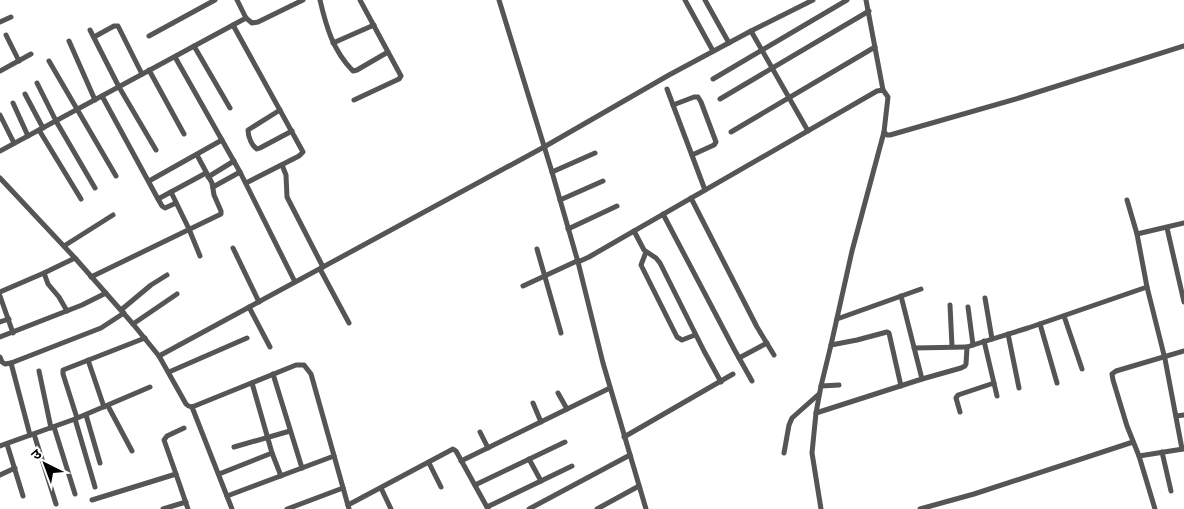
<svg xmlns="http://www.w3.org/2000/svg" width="1184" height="509" viewBox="0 0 1184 509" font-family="Arial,'Noto Sans Devanagari',sans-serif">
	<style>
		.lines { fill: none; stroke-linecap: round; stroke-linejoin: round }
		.street { stroke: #555; stroke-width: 5 }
	</style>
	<rect width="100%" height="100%" fill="#fff"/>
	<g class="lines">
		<!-- street -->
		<g class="street">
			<path d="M320 0C326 26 333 51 353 71L357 70 388 52"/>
			<path d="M499 0 552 172 578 262 589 257 877 91 883 90 888 97 884 132 887 135H890L1019 98 1184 46"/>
			<path d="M685 0 713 51"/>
			<path d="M705 0 729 43"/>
			<path d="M866 0 883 90"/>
			<path d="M246 18 252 23 258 22 303 0"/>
			<path d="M0 22 11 17"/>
			<path d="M233 25 303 152 299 156 246 183"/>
			<path d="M90 30 119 87 156 150"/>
			<path d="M751 31 808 131"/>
			<path d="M6 35 19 61"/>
			<path d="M149 36 215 0"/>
			<path d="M94 37 114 26H118L142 74"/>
			<path d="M69 41 95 100"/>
			<path d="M333 43 374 25"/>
			<path d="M194 46 230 108"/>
			<path d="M175 57 240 172 295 282"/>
			<path d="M49 61 116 176"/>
			<path d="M149 70 184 134"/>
			<path d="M0 71 31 54"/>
			<path d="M713 79 847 0"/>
			<path d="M37 83 56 121 95 188"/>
			<path d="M667 89 705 190"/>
			<path d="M25 94 43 128"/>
			<path d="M102 96 158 199 206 173"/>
			<path d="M720 99 869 11"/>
			<path d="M354 100 399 79 401 76 360 0"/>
			<path d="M13 103 28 136"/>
			<path d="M673 105 694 97H698L701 102 716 142 714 145 692 155"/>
			<path d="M280 110 248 130C248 137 252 146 257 149L260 148 292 131"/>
			<path d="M0 115 14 143"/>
			<path d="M39 130 81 199"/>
			<path d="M731 132 875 47"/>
			<path d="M0 151 246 18 237 0"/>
			<path d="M282 165 286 175 287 197 323 267"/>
			<path d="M552 172 595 153"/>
			<path d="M208 177 234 161"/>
			<path d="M0 178 75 258 133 324 159 356 186 404C190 408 192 407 197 405L296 365H304L311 374 349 509"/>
			<path d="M149 181 222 140"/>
			<path d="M213 187 240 172"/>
			<path d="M171 192 189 229 200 256"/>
			<path d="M691 198 757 327 774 355"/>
			<path d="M158 199 162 206 165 208 176 203"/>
			<path d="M560 200 603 181"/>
			<path d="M1127 200 1137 234 1147 287 1165 359 1182 449"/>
			<path d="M663 214 734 349 752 381"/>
			<path d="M1167 228 1184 302"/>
			<path d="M568 229 617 206"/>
			<path d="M634 231 644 250 656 258 660 263 704 351 721 382"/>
			<path d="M1137 234 1184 223"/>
			<path d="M64 246 113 215"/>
			<path d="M233 248 259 302"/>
			<path d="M537 249 561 333"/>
			<path d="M646 252 641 265 677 337 682 340 695 335"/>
			<path d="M578 262 603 363 646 509"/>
			<path d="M320 269 349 323"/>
			<path d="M44 273 48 284 59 297 67 311"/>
			<path d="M91 277 221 214V211L214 195 212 183 197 155"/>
			<path d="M523 286 577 261"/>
			<path d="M0 292 44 273 75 258"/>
			<path d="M0 296 13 333"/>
			<path d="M901 296 922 379"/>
			<path d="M985 298 992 339"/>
			<path d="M950 305 952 346"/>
			<path d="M249 307 270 347"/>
			<path d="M968 307 973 345"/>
			<path d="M121 310 151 285 167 275"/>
			<path d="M1064 316 1082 369"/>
			<path d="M837 319 921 289"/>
			<path d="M0 322 9 319"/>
			<path d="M133 324 177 294"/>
			<path d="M1040 324 1057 383"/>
			<path d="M1008 334 1019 388"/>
			<path d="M0 337 82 305 106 293"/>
			<path d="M984 341 997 396"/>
			<path d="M831 345 857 340 887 332 889 333 901 386"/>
			<path d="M914 348 967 347 973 345 1028 328 1147 287"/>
			<path d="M159 356 544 147 669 75 751 31 813 0"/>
			<path d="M0 357 2 362 5 364 11 363 101 328 124 313"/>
			<path d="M739 358 767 343"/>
			<path d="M88 360 104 407"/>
			<path d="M11 363 30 435"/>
			<path d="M39 371 51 428"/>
			<path d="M169 372 247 338"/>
			<path d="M273 374 302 468"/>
			<path d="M821 386 839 385"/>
			<path d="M558 393 567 409"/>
			<path d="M533 403 541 422"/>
			<path d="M108 406 132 451"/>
			<path d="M192 407 232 509"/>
			<path d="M960 412 956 398 958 395 994 383"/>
			<path d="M816 413 922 379 961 368 965 366 966 364 967 347"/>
			<path d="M86 415 100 463"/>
			<path d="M1176 416 1184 415"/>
			<path d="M77 418 63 374V370L145 338"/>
			<path d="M75 419 95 487"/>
			<path d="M54 427 75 494"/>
			<path d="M480 432 488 448"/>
			<path d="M34 434 56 504"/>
			<path d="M624 437 733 374"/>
			<path d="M7 444 23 496"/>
			<path d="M0 446 75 419 150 387"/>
			<path d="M234 447 290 431"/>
			<path d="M1162 452 1171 491"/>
			<path d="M272 453 281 476"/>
			<path d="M784 453 789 425 792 418 819 394"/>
			<path d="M1139 456 1183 449"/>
			<path d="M529 459 541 481"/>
			<path d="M461 461 610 388"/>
			<path d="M429 463 441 487"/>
			<path d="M176 474 164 440 167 436 184 428"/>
			<path d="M219 474 272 453 252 383"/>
			<path d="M0 475 15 468"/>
			<path d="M475 485 565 442"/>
			<path d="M381 488 391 509"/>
			<path d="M227 496 334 456"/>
			<path d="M92 500 176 474 188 509"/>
			<path d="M348 505 453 449 456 451 488 509"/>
			<path d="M487 507 572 466"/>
			<path d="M163 509 186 502"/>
			<path d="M287 509 343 488"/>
			<path d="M529 509 630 455"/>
			<path d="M597 509 639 486"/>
			<path d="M821 509 812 453 816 413 821 386 831 345 852 251 884 132"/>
			<path d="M920 509 974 494 1133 442"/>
			<path d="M1155 509 1139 456 1127 426 1113 380 1112 374 1116 371 1184 351"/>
		</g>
	</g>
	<!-- north arrow -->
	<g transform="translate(45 464) rotate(318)" stroke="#ffffff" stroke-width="4" paint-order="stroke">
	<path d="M0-4L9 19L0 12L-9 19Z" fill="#000000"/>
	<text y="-8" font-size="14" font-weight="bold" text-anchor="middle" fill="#000000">उ</text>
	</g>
</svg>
